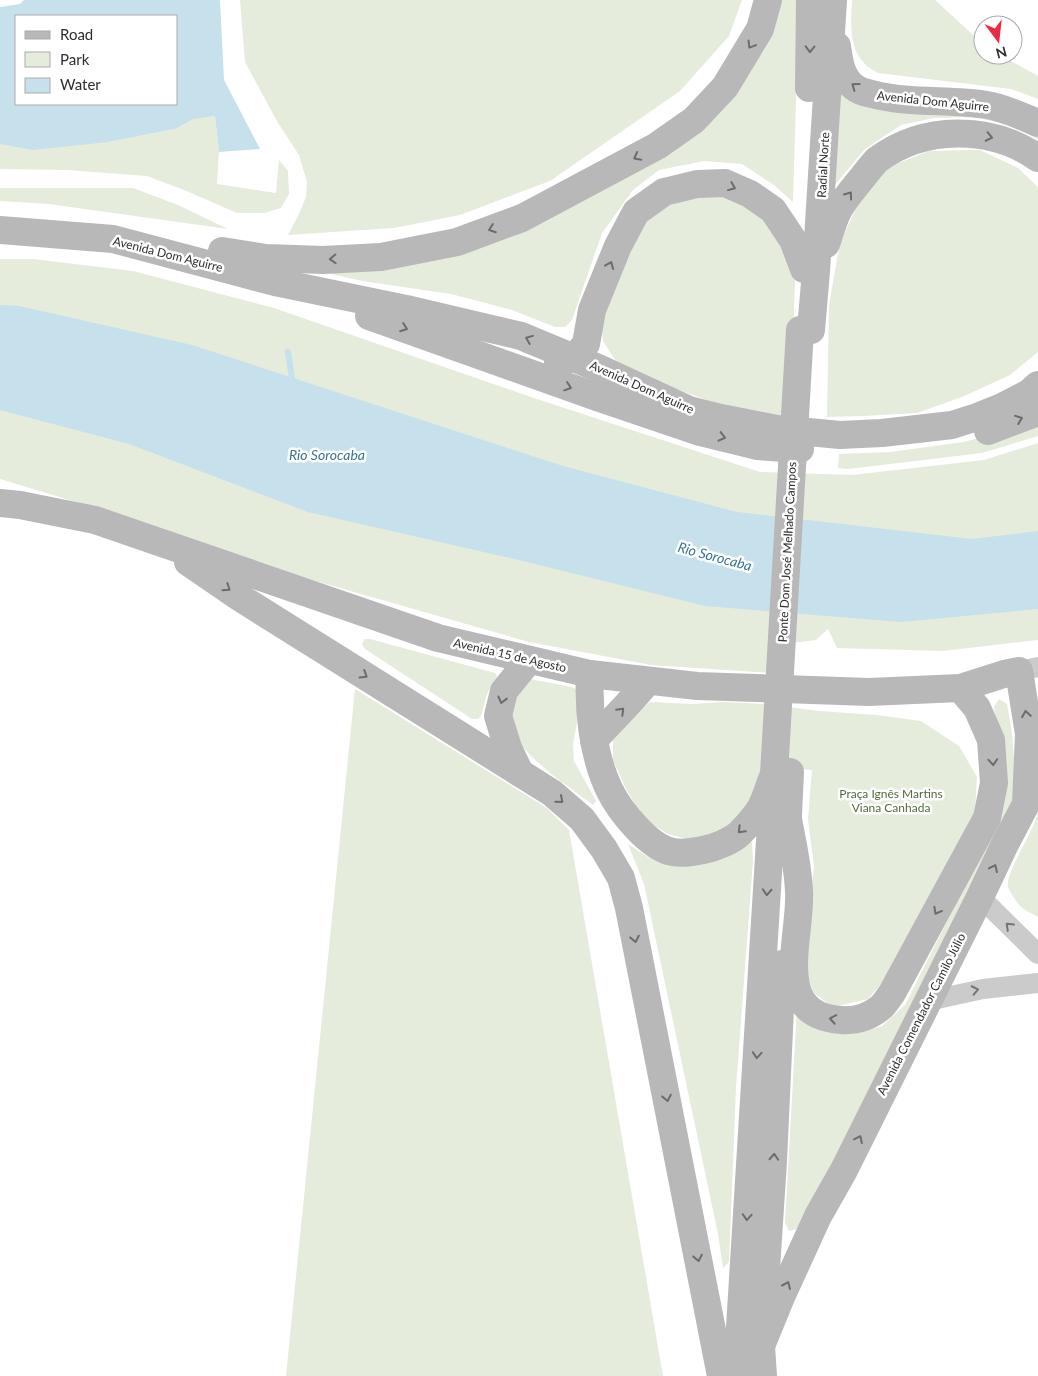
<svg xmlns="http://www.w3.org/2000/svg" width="1038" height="1376" viewBox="0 0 1038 1376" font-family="Lato,sans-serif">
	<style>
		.green { fill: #e5ecdb }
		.water { fill: #c6e0ec; fill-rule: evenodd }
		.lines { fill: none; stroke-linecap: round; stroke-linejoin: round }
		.stream { stroke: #c6e0ec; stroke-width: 6 }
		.street { stroke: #cbcbcb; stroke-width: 20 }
		.secondary { stroke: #b8b8b8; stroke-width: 28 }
		.secondary-bridge { stroke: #b8b8b8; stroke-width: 28 }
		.oneway { stroke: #6c6c6c }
		.oneway2 { stroke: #757575 }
		.labels { text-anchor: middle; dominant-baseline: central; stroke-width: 5; stroke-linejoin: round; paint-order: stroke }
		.street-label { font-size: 12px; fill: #2e2e2e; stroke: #fff }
		.park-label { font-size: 12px; fill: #536b3a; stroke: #fff }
		.water-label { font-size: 14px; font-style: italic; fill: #3a7492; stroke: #fff }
	</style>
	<rect width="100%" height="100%" fill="#fff"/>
	<!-- green -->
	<g class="green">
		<path d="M240 0H742L729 36 680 91 550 181 460 215 394 228 288 235 299 214 306 197 307 182 299 155 278 123 245 62Z"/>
		<path d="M782 0H799L793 202 774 185 742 164 704 161 659 170 633 190 602 233 572 320 565 327H555L512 310 451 294 362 281 292 265 488 242 726 100 764 50Z"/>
		<path d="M852 0H935L983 44V55H1000L1038 76V99L1011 89 878 73C874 70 868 68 865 64 848 48 851 21 852 0Z"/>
		<path d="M836 78C838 87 843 94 851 99 856 103 864 103 869 105 907 114 946 108 985 115 1004 118 1022 125 1038 136V140L1013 125 973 117 934 118 901 125 865 149 834 186 829 187 832 80Z"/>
		<path d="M215 116 219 152 217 184 276 193 279 160 288 171 289 194 281 208 264 213H237L189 192 147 176 66 170 0 169V144L108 142 175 129 193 118Z"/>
		<path d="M980 150 1018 168 1038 187V352L1010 375 962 397 917 413 864 416 827 417 829 305 840 243 858 204 886 168 929 151Z"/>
		<path d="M0 188H133L178 205 228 229 49 204 0 201Z"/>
		<path d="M711 192 741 198 767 217 792 262 795 282 790 418 720 405 646 378 617 363 603 341 600 313 636 229 654 211 684 195Z"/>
		<path d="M0 259H33L133 271 274 308 537 399 760 472 852 475 984 460 1038 443V640L943 651 837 648 828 629 816 640 776 645 772 673 651 665 529 642 277 570 155 526 0 479Z"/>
		<path d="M1038 421V436L982 453 848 469 838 468 839 454 890 452 964 442Z"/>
		<path d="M365 639H370L495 673 497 676 487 694 481 716 478 719H472L365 649 362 645 363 642Z"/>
		<path d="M530 679 572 687 578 691 579 712 573 744 574 761 596 801 593 805 551 774 532 757 520 744 510 728 513 696Z"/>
		<path d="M355 689 547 808 569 830 663 1376H286Z"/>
		<path d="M999 699 1007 704 1012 733 1016 786 1006 822 908 1024 797 1229 789 1231 785 1223 797 1008 833 1031 859 1033 882 1026 905 1005 999 818 1003 786 994 707Z"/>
		<path d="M650 702 693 704 723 702 765 704 819 711 877 715 921 721 959 746 977 777 975 812 887 977 868 999 833 1007 814 993 807 975 806 948 814 866 808 819 812 770 768 766 761 798 717 838 690 840 668 834 644 819 626 789 613 760V732Z"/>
		<path d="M1038 811V917C1033 914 1026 911 1021 907 1018 904 1009 891 1008 887 1005 872 1035 831 1038 811Z"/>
		<path d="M752 842 753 861 736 1088 729 1262 723 1268 718 1234 644 884 628 844 648 857 674 864 698 865 728 856 746 843Z"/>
	</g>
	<!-- water -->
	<g class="water">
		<path d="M24 0H220L224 80 260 149 219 152 215 116 193 119 175 129 108 142 33 150 0 144V7L20 4ZM16 16H176V104H16Z"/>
		<path d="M0 305 19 306 192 345 563 466 737 512 972 539 1038 531V609L901 622 705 606 523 561 308 512 129 444 0 410Z"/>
	</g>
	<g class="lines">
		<!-- stream -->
		<path class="stream" d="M288 352 293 385"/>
		<!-- street -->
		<g class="street">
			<path d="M1019 671 1038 667"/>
			<path d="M980 897 1038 954"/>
			<path d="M928 1001 983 989 1038 983"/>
		</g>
		<!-- secondary -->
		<g class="secondary">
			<path d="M837 46C839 60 841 78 854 87 859 91 866 93 872 94 909 104 949 99 987 105 1005 108 1021 116 1038 123"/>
			<path d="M809 88 810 0"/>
			<path d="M0 230 113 239 275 282 406 309 521 336 598 368 689 410 721 418 777 429 840 435 882 433 952 425 977 417 1002 407 1029 393 1038 385"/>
			<path d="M826 244C830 233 833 221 838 211 844 199 854 188 862 178 867 172 872 165 877 160 924 125 991 125 1038 158"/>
			<path d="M222 251 266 258 323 260 381 257 457 242 522 218 657 146 694 120 725 87 760 29 768 0"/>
			<path d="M369 316 597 397 700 432 757 446 800 449"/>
			<path d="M811 330 816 271 833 0"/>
			<path d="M558 362 574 358 586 344 592 310 618 246 636 212 664 192 697 184 725 183 750 194 773 210 793 240 804 269"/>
			<path d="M988 431 1038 412"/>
			<path d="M0 503 20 505 95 520 438 638 590 674 697 686 869 692 960 688 1004 674 1019 671 1029 734 1026 804 1005 844 980 897 844 1170 818 1216 781 1297 761 1346"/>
			<path d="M188 562 239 597 552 793 582 819 604 849 621 878 629 908 721 1376"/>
			<path d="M590 674C588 711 593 755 609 789 619 810 649 848 673 852 683 854 693 852 703 850 714 848 732 841 740 833 747 826 755 817 760 809 766 799 769 785 774 774"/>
			<path d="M594 740C612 720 631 702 648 681"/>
			<path d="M520 773 508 748 498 716 504 691 529 660"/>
			<path d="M788 819C792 842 798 866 799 891 802 936 769 1015 841 1020 855 1021 869 1017 880 1008 885 1004 888 998 892 993L987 818 994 783 991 740 977 708 960 688"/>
			<path d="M787 836 790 772"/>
			<path d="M737 1376 772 808"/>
			<path d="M763 1376 761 1346 773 1161 782 964"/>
		</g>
		<!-- secondary-bridge -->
		<path class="secondary-bridge" d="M774 774 800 330"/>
	</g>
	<!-- one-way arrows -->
	<defs><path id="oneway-chevron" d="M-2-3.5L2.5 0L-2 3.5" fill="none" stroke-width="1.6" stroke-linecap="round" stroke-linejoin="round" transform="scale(1.25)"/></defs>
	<g class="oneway">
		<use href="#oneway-chevron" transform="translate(751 45) rotate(121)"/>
		<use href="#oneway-chevron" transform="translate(810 49) rotate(91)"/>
		<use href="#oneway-chevron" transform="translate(855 86) rotate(-144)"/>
		<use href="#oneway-chevron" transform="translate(989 137) rotate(12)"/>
		<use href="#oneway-chevron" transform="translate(637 157) rotate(152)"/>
		<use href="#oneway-chevron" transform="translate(732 187) rotate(22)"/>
		<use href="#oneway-chevron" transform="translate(849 195) rotate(-54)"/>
		<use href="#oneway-chevron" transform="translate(492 229) rotate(160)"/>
		<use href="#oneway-chevron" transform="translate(333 259) rotate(178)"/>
		<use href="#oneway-chevron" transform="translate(610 265) rotate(-68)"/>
		<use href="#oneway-chevron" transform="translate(404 328) rotate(20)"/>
		<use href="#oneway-chevron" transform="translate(529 339) rotate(-158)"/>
		<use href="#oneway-chevron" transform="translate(568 387) rotate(19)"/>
		<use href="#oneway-chevron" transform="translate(1019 419) rotate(-21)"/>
		<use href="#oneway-chevron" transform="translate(722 437) rotate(14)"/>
		<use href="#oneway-chevron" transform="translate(227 588) rotate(34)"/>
		<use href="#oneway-chevron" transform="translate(364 675) rotate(32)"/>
		<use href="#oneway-chevron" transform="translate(502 700) rotate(104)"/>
		<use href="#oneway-chevron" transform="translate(621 711) rotate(-45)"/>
		<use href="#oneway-chevron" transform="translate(1026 714) rotate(-99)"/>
		<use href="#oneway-chevron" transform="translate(993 762) rotate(86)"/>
		<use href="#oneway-chevron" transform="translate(560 800) rotate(41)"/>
		<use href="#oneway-chevron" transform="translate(741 830) rotate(135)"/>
		<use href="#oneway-chevron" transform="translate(994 868) rotate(-65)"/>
		<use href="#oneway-chevron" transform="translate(767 892) rotate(93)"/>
		<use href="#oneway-chevron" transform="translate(937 911) rotate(119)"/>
		<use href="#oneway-chevron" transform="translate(635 939) rotate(79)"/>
		<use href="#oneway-chevron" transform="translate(833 1019) rotate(-170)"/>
		<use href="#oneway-chevron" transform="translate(757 1055) rotate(94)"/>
		<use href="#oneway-chevron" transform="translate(667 1098) rotate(79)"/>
		<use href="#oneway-chevron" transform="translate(859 1139) rotate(-64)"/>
		<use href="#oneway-chevron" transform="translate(774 1157) rotate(-87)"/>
		<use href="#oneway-chevron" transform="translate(747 1217) rotate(94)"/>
		<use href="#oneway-chevron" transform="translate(698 1258) rotate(79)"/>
		<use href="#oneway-chevron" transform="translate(787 1285) rotate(-66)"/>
	</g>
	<g class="oneway2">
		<use href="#oneway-chevron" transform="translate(1009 926) rotate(-136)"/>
		<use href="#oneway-chevron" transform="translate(975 990) rotate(-12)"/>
	</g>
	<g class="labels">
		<!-- street labels -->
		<g class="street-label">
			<text transform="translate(933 101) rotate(6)">Avenida Dom Aguirre</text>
			<text transform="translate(823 165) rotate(-87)">Radial Norte</text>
			<text transform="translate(168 254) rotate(14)">Avenida Dom Aguirre</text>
			<text transform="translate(642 387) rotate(24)">Avenida Dom Aguirre</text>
			<text transform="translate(787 552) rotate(-87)">Ponte Dom José Melhado Campos</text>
			<text transform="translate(510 655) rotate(13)">Avenida 15 de Agosto</text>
			<text transform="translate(921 1014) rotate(-63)">Avenida Comendador Camilo Júlio</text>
		</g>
		<!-- park labels -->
		<g class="park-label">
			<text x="891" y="793">Praça Ignês Martins<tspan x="891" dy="14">Viana Canhada</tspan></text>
		</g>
		<!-- water labels -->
		<g class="water-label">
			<text x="327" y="454">Rio Sorocaba</text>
			<text transform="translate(715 556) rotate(15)">Rio Sorocaba</text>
		</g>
	</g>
	<!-- legend -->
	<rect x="15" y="15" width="162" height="90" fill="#ffffff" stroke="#ababab"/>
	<rect x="25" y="31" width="25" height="8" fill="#b8b8b8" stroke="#ababab"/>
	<text x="60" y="40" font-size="15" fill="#2e2e2e">Road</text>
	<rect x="25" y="52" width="25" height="15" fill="#e5ecdb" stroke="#ababab"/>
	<text x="60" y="65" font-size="15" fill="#2e2e2e">Park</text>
	<rect x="25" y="78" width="25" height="15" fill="#c6e0ec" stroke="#ababab"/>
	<text x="60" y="90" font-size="15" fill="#2e2e2e">Water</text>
	<!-- north arrow -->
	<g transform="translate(998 40) rotate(165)"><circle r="24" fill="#ffffff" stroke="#ababab"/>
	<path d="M0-4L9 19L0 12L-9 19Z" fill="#ea2b43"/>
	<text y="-8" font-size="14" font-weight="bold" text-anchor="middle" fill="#2e2e2e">N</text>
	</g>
</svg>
